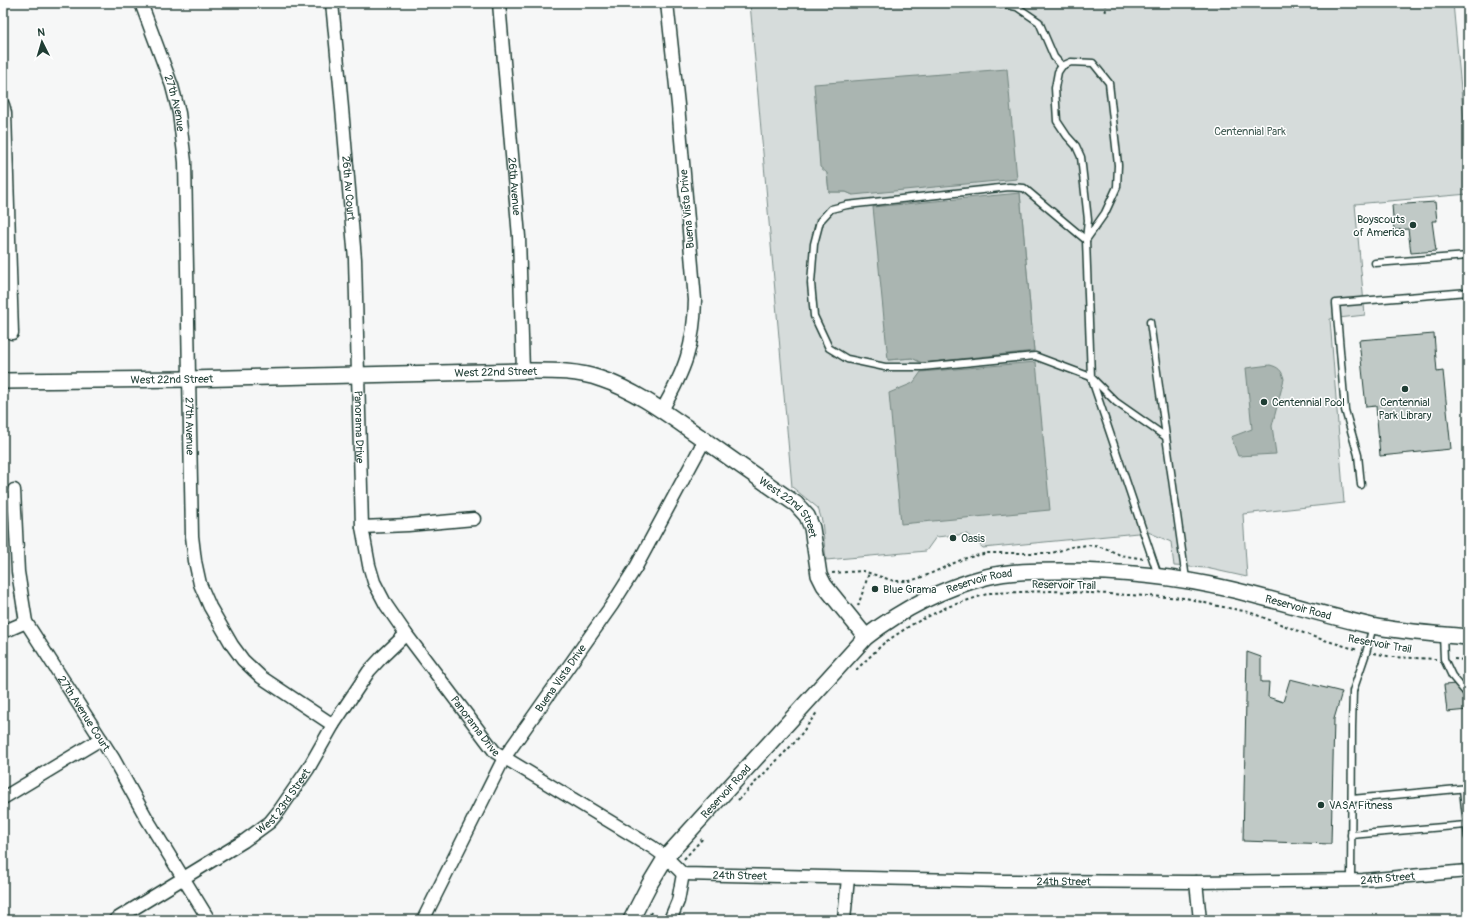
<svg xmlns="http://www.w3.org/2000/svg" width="1471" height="923" viewBox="0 0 1471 923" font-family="Pangolin,sans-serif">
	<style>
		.green { fill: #d6dcdb; stroke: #7a8c88; fill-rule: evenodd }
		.water { fill: #aab5b1; stroke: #72857f }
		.building { fill: #c0c9c6; stroke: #1f3d34 }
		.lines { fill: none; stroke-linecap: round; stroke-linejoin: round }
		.service-casing { stroke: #1f3d34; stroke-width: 9 }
		.minor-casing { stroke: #1f3d34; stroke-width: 15 }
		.tertiary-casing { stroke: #1f3d34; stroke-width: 18 }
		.path { stroke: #1f3d34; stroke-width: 2; stroke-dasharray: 3 3; stroke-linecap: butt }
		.service { stroke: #fff; stroke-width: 6 }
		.minor { stroke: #fff; stroke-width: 12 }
		.tertiary { stroke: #fff; stroke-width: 15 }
		.poi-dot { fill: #1f3d34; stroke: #fff; stroke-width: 1.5 }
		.labels { text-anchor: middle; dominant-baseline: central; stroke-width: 3; stroke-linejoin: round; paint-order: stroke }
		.street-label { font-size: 11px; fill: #1f3d34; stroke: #fff }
		.park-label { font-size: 11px; fill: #445d55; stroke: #fff }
		.poi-label { font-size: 11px; fill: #1f3d34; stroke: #fff; text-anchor: start }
	</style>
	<rect width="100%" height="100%" fill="#f6f7f7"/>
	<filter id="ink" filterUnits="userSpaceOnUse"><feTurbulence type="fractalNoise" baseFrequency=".025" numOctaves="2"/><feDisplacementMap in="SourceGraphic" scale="8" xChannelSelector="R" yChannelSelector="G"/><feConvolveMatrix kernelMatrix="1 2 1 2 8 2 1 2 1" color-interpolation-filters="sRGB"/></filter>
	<g filter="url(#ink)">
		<!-- green -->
		<path class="green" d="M750 3H1453L1468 164V194L1355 204 1365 315 1330 319 1344 503 1243 514 1247 577 1206 568 1174 566 1171 542 1148 532 983 548 967 534 936 537 926 551 826 560 822 521 818 508 792 487ZM827 173 853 195 846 192H829ZM1020 193 1034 351 922 363 912 358 888 360Z"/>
		<!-- water -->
		<g class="water">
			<path d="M1007 69 1017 179 853 195 846 192H829L827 173 820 167 814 84Z"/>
			<path d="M1020 193 1034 351 922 363 912 358 888 360 873 207Z"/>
			<path d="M1036 362 1050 510 901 524 889 393 913 383 921 372Z"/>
			<path d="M1270 365C1278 367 1282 370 1284 379L1272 426 1276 454 1238 456 1231 437 1252 429 1246 368Z"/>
		</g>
		<!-- building -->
		<g class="building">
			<path d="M1435 202 1437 221H1432L1436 251 1411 253 1408 229 1394 230 1392 205Z"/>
			<path d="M1434 334 1437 372 1443 371 1451 449 1380 456 1376 406 1366 407 1359 340Z"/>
			<path d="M1247 652 1261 657V682H1269L1268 697 1283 702 1290 679 1342 692 1334 719 1331 844 1243 841Z"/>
			<path d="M1468 683V710L1447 712 1444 685Z"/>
		</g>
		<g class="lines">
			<defs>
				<g id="service">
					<path d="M997 3 1017 7 1039 22 1054 57 1062 66"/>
					<path d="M1071 62 1093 63 1109 83 1118 165 1117 187 1105 213 1086 240 1088 220 1081 157 1076 146 1067 136 1057 121 1055 88 1058 72 1062 66Z"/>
					<path d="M1375 263 1468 256"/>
					<path d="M1150 322 1186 579"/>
					<path d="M1361 485 1358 455 1345 410 1336 303 1468 292"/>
					<path d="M1158 575 1091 377 1086 240 1024 188 1009 187 847 205 831 209 820 221 814 244 811 283 814 316 829 348 847 359 885 367H922L1035 356 1091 377 1116 402 1166 437"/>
					<path d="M1443 635 1444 659 1452 676 1468 695"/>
					<path d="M1463 789 1468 837"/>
					<path d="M1352 799 1468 788"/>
					<path d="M1351 835 1466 825"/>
					<path d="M1351 880 1352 727 1353 691 1366 653 1373 626"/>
				</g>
				<g id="minor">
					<path id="s1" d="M141 3 172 86 179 113 185 162 192 536 195 561 200 584 210 607 232 645 243 660 261 677 333 725"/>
					<path id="s2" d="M332 3 340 85 355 259 362 527 369 565 374 582 386 605 406 634 495 752 652 847 666 857 683 874 1004 881 1196 882 1363 880 1468 871"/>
					<path id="s3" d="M499 3 519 237 523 371"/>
					<path d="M3 105 5 113 12 333"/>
					<path d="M662 410C685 370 694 346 695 300L678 105 667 3"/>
					<path id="s4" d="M14 490 18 572 26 622 113 758 147 819 209 920"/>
					<path d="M362 527 408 525 474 519"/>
					<path d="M3 632 26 622"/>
					<path d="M3 798 101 739"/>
					<path d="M1196 882 1200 920"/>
					<path id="s5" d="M115 920 244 841 270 822 279 811 308 769 333 725 369 671 382 657 406 634"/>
					<path id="s6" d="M423 920 504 758 612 605 636 567 704 441"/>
					<path d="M670 920 678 901 683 874"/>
					<path d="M844 920 848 878"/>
				</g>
				<g id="tertiary">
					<path id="s7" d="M3 381 188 379 523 371C549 371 576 370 601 379 640 392 672 418 706 441 735 462 766 483 796 504L807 516 812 528 819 575 824 585 866 637"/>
					<path id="s8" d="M631 920 649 885 666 857 866 637C901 610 943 588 986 577 1010 571 1036 571 1061 571 1117 571 1174 576 1229 589 1277 600 1323 615 1372 626 1403 632 1436 634 1468 637"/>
				</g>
			</defs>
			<!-- service casing -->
			<use href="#service" class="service-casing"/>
			<!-- minor casing -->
			<use href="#minor" class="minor-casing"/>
			<!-- tertiary casing -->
			<use href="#tertiary" class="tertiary-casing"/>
			<!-- path -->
			<g class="path">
				<path d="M1105 3 1106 14"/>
				<path d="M832 573 863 571 894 581H910L925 576 963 559 987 553H1052L1071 547 1088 545 1105 548 1120 555 1144 559"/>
				<path d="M858 606 869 573"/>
				<path d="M1374 653 1392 657 1436 659"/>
				<path d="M1454 659 1468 660"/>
				<path d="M856 670 884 643 911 625 947 607 990 593 1052 591 1186 598 1213 605 1249 612 1314 637 1358 650"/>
				<path d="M738 800 796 741 818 711"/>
				<path d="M684 859 704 837"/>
				<path d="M648 920 651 912"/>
			</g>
			<!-- service -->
			<use href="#service" class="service"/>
			<!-- minor -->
			<use href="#minor" class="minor"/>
			<!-- tertiary -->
			<use href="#tertiary" class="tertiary"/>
		</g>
	</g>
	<!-- markers -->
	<g class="poi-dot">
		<circle cx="1413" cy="225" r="4"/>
		<circle cx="1405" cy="389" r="4"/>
		<circle cx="1264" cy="402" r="4"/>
		<circle cx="953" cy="538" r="4"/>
		<circle cx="875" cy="589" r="4"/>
		<circle cx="1321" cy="805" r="4"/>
	</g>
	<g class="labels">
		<!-- street labels -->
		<g class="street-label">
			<text stroke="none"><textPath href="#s1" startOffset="106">27th Avenue</textPath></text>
			<text stroke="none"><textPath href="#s3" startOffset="184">26th Avenue</textPath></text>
			<text stroke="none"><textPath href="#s2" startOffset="186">26th Av Court</textPath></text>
			<text transform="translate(687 209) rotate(-95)">Buena Vista Drive</text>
			<text stroke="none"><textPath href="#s7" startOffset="493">West 22nd Street</textPath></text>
			<text stroke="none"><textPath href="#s7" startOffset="169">West 22nd Street</textPath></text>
			<text stroke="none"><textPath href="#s1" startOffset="430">27th Avenue</textPath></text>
			<text stroke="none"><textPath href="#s2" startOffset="425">Panorama Drive</textPath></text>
			<text stroke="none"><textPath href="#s7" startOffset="829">West 22nd Street</textPath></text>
			<text stroke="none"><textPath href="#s8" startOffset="497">Reservoir Road</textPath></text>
			<text transform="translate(1064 585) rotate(1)">Reservoir Trail</text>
			<text stroke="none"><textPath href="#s8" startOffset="821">Reservoir Road</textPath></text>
			<text transform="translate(1380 644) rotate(10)">Reservoir Trail</text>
			<text stroke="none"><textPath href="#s6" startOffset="279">Buena Vista Drive</textPath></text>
			<text stroke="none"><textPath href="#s4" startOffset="241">27th Avenue Court</textPath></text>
			<text stroke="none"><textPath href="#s2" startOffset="758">Panorama Drive</textPath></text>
			<text stroke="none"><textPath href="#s8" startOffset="161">Reservoir Road</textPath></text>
			<text stroke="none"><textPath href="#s5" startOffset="208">West 23rd Street</textPath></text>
			<text stroke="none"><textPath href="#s2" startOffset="1072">24th Street</textPath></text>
			<text stroke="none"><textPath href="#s2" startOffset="1720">24th Street</textPath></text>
			<text stroke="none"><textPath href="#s2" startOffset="1396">24th Street</textPath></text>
		</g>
		<!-- park labels -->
		<g class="park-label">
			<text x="1250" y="131">Centennial Park</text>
		</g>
		<!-- poi labels -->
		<g class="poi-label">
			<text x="1405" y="219" text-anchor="end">Boyscouts<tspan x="1405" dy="13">of America</tspan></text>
			<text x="1272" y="402">Centennial Pool</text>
			<text x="1405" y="402" text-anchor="middle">Centennial<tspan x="1405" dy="13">Park Library</tspan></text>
			<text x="961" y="538">Oasis</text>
			<text x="883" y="589">Blue Grama</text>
			<text x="1329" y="805">VASA Fitness</text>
		</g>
	</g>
	<!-- margin -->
	<rect width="1471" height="923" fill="none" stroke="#fff" stroke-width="16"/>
	<rect x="8" y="8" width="1455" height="907" fill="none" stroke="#1f3d34" stroke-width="1.5" filter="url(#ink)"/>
	<!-- north arrow -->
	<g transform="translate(42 42) rotate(355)" stroke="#ffffff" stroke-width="3" paint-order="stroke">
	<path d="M0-3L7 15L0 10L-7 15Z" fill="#1f3d34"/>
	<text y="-6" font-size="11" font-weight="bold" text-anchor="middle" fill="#1f3d34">N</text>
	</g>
</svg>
